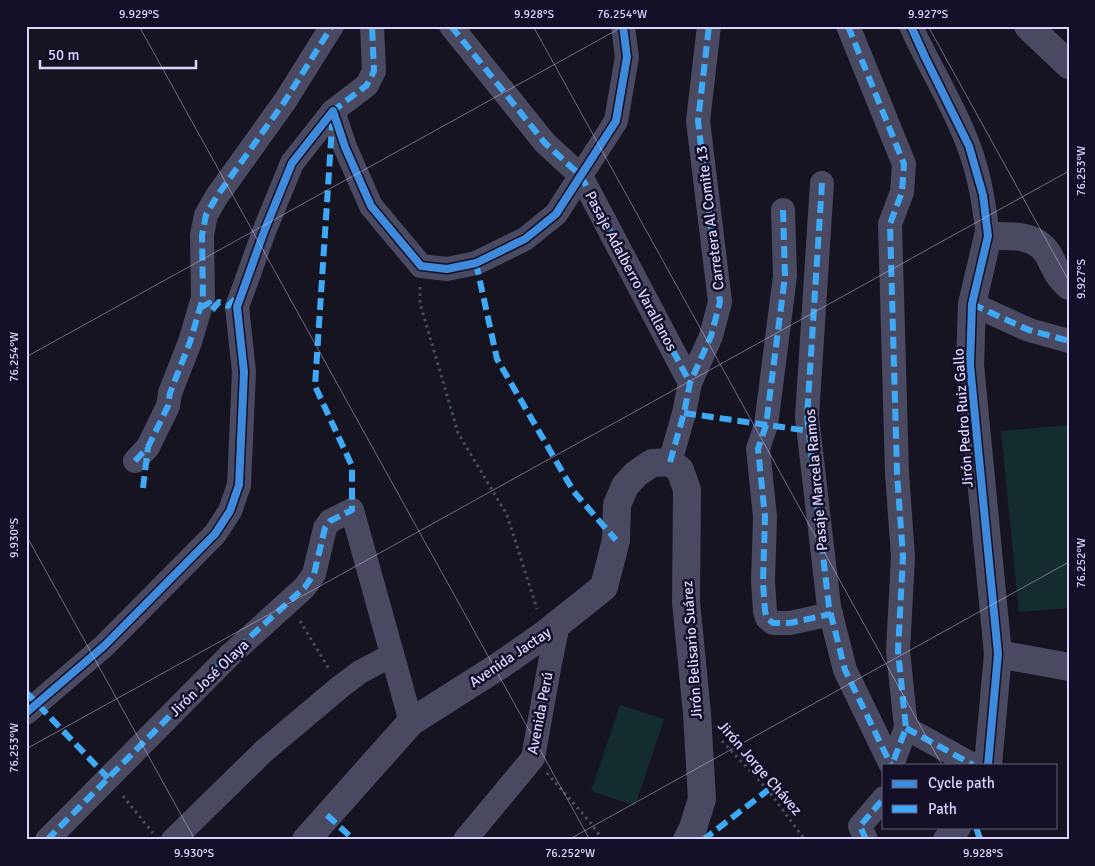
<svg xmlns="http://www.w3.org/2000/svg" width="1095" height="866" viewBox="0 0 1095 866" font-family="Signika,sans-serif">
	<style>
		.green { fill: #132c2d }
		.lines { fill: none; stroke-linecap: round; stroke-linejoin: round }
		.path { stroke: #44505f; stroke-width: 3; stroke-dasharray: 2.5 4; stroke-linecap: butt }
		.minor { stroke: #4a4962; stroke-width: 24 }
		.tertiary { stroke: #4a4962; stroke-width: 28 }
		.quiet { stroke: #3fa9f5; stroke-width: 6; stroke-dasharray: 12 6; stroke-linecap: butt }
		.cycleway-casing { stroke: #130f26; stroke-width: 11 }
		.cycleway { stroke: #408adc; stroke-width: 8 }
		.ticks { fill: none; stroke: #d9d4ff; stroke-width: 1; stroke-opacity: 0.45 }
		.labels { text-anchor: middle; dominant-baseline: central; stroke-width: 5; stroke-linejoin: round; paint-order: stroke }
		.street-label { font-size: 15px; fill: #d9d4ff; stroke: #130f26 }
		.neatline { fill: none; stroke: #d9d4ff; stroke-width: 2 }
		.ticks-label { font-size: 12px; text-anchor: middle; fill: #d9d4ff }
	</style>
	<rect width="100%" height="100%" fill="#161421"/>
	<!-- green -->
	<g class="green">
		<path d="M1069 425V608L1019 612 1001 431Z"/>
		<path d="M620 705 664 719 635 806 591 791Z"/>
	</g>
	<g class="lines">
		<!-- path -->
		<g class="path">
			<path d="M420 287V303L458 433 507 515 537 609"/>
			<path d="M300 621 329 669"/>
			<path d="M722 741 768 790 805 840"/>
			<path d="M547 773 589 821 603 840"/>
			<path d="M123 796 153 833"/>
		</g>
		<!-- minor -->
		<g class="minor">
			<path d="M451 26 545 143 581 176 690 383"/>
			<path d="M848 26 904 164 902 192 890 224 897 473 903 557 898 651 906 728 892 765"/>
			<path d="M911 26C929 67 954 105 969 147 980 176 984 205 988 236"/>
			<path d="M333 111 367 85 374 71 372 26"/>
			<path d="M822 183 807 417 829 607 845 670 891 765"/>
			<path d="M783 210 785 276 766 425 758 449 765 517 763 582 765 611 767 618 773 623H790L831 614"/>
			<path d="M972 304 1029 330 1069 341"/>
			<path d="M135 461 148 447 168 406 170 393 190 342 203 298 202 235 206 215 217 196 285 101 332 26"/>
			<path d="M670 462 684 413 690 383 711 336 720 302 698 121 709 26"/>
			<path d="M26 713 104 646 215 534 230 511 239 485 244 372 237 307 265 229 292 163 333 111 345 147 371 206 421 266 447 269 476 263 525 239 556 214 616 121 627 57 623 26"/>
			<path d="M906 728 973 765"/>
			<path d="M47 840 229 656 305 587 314 574 325 528 330 521 352 510 411 722"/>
			<path d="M173 840 264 751 340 687 360 672 392 655"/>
			<path d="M465 840 533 758 550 663 558 624"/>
			<path d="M866 840 860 826 884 798"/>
		</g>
		<!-- tertiary -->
		<g class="tertiary">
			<path d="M1028 26 1069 65"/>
			<path d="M998 654 1069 667"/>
			<path d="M988 765 998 654 970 365 972 304 988 236C1009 236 1035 233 1048 254 1055 267 1057 276 1069 286"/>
			<path d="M306 840 411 722 499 666 545 634 604 587 616 540 617 505 625 486 636 474 652 463 670 462 680 470 687 490 686 602 697 713 702 799 693 828 687 840"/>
			<path d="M947 840 957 827"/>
		</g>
		<!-- quiet -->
		<g class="quiet">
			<path d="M451 26 545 143 581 176 690 383"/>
			<path d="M848 26 904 164 902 192 890 224 897 473 903 557 898 651 906 728 892 765"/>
			<path d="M822 183 807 417 829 607 845 670 891 765"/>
			<path d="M783 210 785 276 766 425 758 449 765 517 763 582 765 611 767 618 773 623H790L831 614"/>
			<path d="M476 263 497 359 574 492 616 540"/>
			<path d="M972 304 1029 330 1069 341"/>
			<path d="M200 308 209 303 212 310 219 302 228 306 238 296"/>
			<path d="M684 413 809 431"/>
			<path d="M135 461 148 447 168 406 170 393 190 342 203 298 202 235 206 215 217 196 285 101 332 26"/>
			<path d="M670 462 684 413 690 383 711 336 720 302 698 121 709 26"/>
			<path d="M143 488 148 447"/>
			<path d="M26 692 108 778"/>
			<path d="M906 728 973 765"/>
			<path d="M327 815 354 840"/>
			<path d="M976 827 980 840"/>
			<path d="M47 840 229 656 305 587 314 574 325 528 330 521 352 510V466L315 386 333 111 367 85 374 71 372 26"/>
			<path d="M703 840 768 790"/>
			<path d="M866 840 860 826 884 798"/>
		</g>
		<defs>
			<g id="cycleway">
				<path d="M911 26 925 57 969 146 983 195 988 236 972 304 970 365 998 654 988 765"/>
				<path d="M26 713 104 646 215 534 230 511 239 485 244 372 237 307 265 229 292 163 333 111 345 147 371 206 421 266 447 269 476 263 525 239 556 214 616 121 627 57 623 26"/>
			</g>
		</defs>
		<!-- cycleway casing -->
		<use href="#cycleway" class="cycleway-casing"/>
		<!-- cycleway -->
		<use href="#cycleway" class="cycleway"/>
	</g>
	<!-- ticks -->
	<path class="ticks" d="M139 26 590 840M533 26 942 765M928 26 1069 281M26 357 624 26M26 535 195 840M26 749 1069 171M977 827 984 840M568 840 1069 562"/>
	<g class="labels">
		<!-- street labels -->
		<g class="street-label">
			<text transform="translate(710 218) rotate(-97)">Carretera Al Comite 13</text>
			<text transform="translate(631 271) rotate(62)">Pasaje Adalberro Varallanos</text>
			<text transform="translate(963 418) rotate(-94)">Jirón Pedro Ruiz Gallo</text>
			<text transform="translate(816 480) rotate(-95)">Pasaje Marcela Ramos</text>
			<text transform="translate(692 650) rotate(-94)">Jirón Belisario Suárez</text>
			<text transform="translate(510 657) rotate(-34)">Avenida Jactay</text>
			<text transform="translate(209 678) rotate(-44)">Jirón José Olaya</text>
			<text transform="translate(540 713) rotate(-79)">Avenida Perú</text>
			<text transform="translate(760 768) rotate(49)">Jirón Jorge Chávez</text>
		</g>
	</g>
	<!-- border -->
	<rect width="1095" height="866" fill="none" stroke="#130f26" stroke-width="55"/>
	<!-- legend -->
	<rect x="882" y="764" width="175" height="65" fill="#130f26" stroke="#625e7d"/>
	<rect x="892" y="780" width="25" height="8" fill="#408adc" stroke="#625e7d"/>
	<text x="928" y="788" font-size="15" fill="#d9d4ff">Cycle path</text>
	<rect x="892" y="805" width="25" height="8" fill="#3fa9f5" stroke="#625e7d"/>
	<text x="928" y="814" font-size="15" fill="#d9d4ff">Path</text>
	<!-- scale -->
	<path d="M40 60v8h156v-8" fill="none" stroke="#d9d4ff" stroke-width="2.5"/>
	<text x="48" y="60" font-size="15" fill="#d9d4ff" stroke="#130f26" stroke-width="4" paint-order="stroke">50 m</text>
	<rect x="28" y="28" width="1040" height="810" class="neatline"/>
	<g class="ticks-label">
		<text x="139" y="18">9.929°S</text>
		<text x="534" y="18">9.928°S</text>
		<text x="622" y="18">76.254°W</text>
		<text x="928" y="18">9.927°S</text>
		<text transform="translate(1081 171) rotate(-90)" y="4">76.253°W</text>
		<text transform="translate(1081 279) rotate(-90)" y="4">9.927°S</text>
		<text transform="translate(14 357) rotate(-90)" y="4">76.254°W</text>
		<text transform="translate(14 538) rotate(-90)" y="4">9.930°S</text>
		<text transform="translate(1081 563) rotate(-90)" y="4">76.252°W</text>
		<text transform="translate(14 748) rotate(-90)" y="4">76.253°W</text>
		<text x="194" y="857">9.930°S</text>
		<text x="570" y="857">76.252°W</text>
		<text x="983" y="857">9.928°S</text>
	</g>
</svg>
